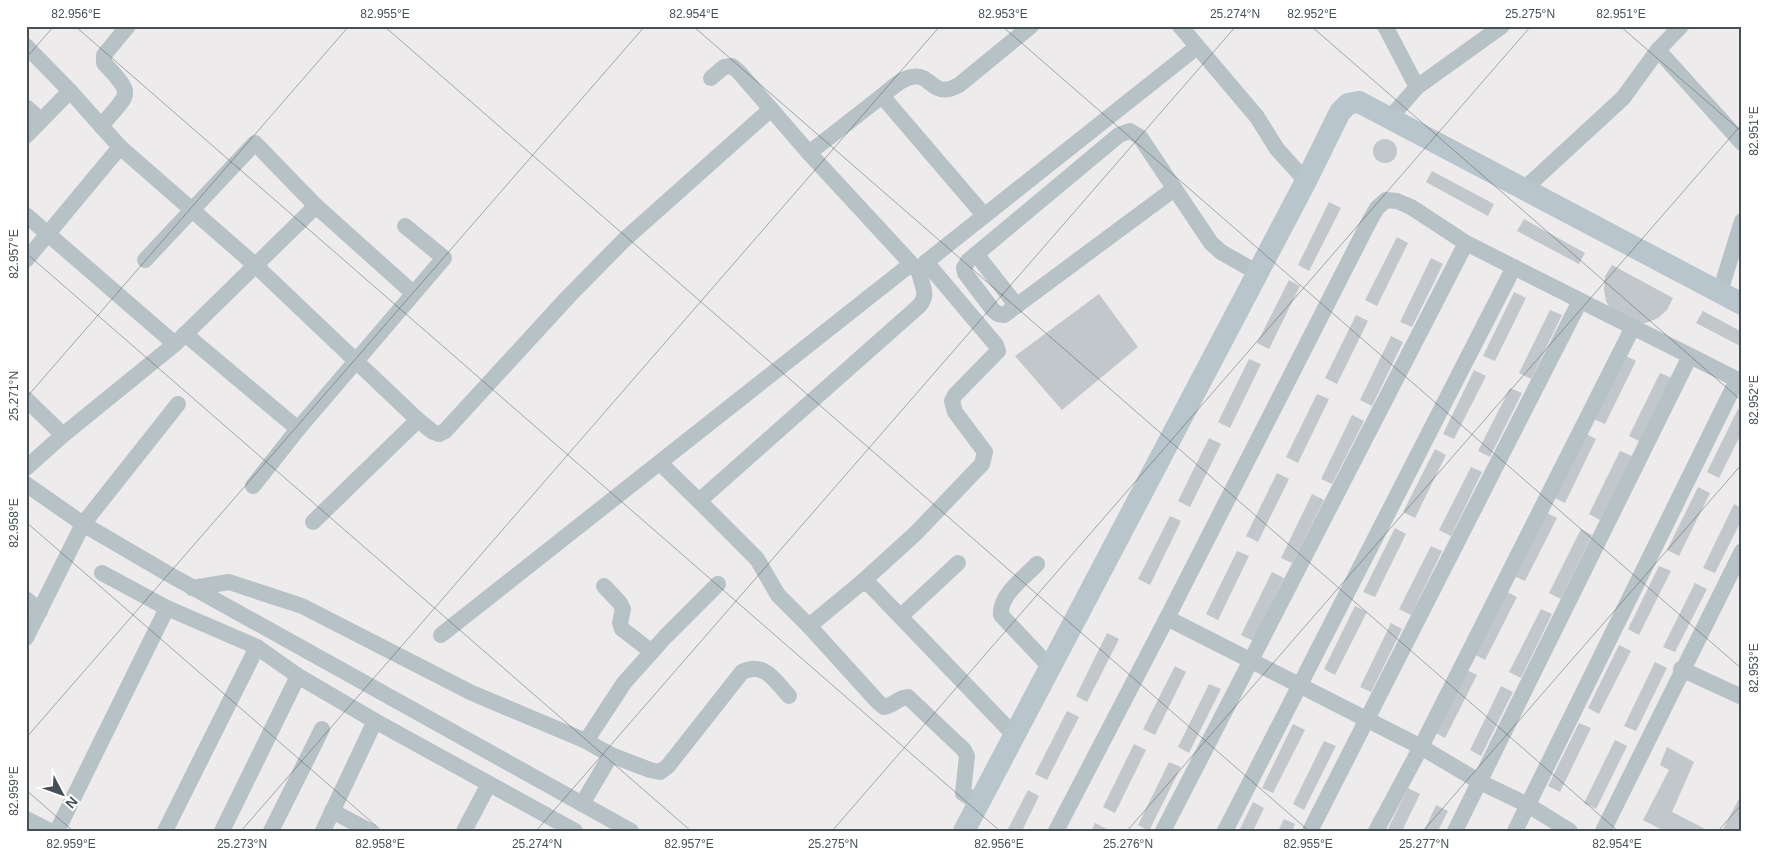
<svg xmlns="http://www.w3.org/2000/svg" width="1768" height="857" viewBox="0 0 1768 857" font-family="Helvetica,sans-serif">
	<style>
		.building { fill: #c2c7cb }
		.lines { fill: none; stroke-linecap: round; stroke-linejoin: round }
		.street { stroke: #b7c2c7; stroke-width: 16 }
		.secondary { stroke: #b8c5cc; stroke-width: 22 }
		.ticks { fill: none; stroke: #455157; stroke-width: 1; stroke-opacity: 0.45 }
		.neatline { fill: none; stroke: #455157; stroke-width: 2 }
		.ticks-label { font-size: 12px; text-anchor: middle; fill: #455157 }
	</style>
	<rect width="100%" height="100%" fill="#eeebec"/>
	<!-- building -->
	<g class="building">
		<circle cx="1385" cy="151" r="12"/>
		<path d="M1432 171 1494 204 1488 216 1426 182Z"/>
		<path d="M1329 202 1341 208 1309 271 1298 265Z"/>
		<path d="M1524 219 1585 253 1579 264 1517 231Z"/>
		<path d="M1397 237 1408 243 1377 306 1365 300Z"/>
		<path d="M1431 258 1443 264 1412 327 1400 322Z"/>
		<path d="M1612 265 1673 298 1667 310 1658 318 1646 323H1634L1612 311 1606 301 1604 289 1605 276Z"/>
		<path d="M1289 280 1300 286 1269 349 1257 343Z"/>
		<path d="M1514 292 1526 298 1495 361 1483 356Z"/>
		<path d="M1099 294 1138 347 1062 410 1015 356Z"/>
		<path d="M1550 310 1562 315 1531 379 1519 373Z"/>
		<path d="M1703 311 1742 332V347L1696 323Z"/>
		<path d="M1356 315 1368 321 1337 384 1325 378Z"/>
		<path d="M1391 336 1403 342 1372 406 1360 400Z"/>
		<path d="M1624 355 1636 361 1605 424 1593 419Z"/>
		<path d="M1249 359 1261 364 1230 428 1218 422Z"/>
		<path d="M1474 370 1486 376 1454 439 1443 434Z"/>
		<path d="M1660 373 1672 378 1641 442 1629 436Z"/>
		<path d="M1510 388 1522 393 1490 457 1478 451Z"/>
		<path d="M1317 394 1329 399 1298 463 1286 457Z"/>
		<path d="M1738 409 1742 411V432L1719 478 1707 472Z"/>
		<path d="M1352 415 1364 421 1332 484 1321 479Z"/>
		<path d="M1584 433 1596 439 1565 503 1553 497Z"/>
		<path d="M1209 438 1221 444 1190 507 1178 501Z"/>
		<path d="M1435 449 1446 455 1415 518 1403 512Z"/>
		<path d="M1620 451 1632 456 1600 520 1589 514Z"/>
		<path d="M1471 467 1482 472 1451 536 1439 530Z"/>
		<path d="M1277 473 1289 479 1258 542 1246 536Z"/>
		<path d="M1698 487 1710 493 1679 556 1667 550Z"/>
		<path d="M1312 494 1324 500 1292 563 1281 558Z"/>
		<path d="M1734 504 1742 508V519L1715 573 1703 568Z"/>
		<path d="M1545 512 1557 518 1525 581 1514 576Z"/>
		<path d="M1170 516 1181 521 1150 585 1138 579Z"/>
		<path d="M1395 528 1406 534 1375 597 1363 592Z"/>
		<path d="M1581 529 1592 535 1561 599 1549 593Z"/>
		<path d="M1431 546 1442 551 1411 615 1399 609Z"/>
		<path d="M1237 551 1249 556 1218 620 1206 614Z"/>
		<path d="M1659 566 1671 571 1639 635 1628 629Z"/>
		<path d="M1272 572 1284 578 1253 641 1241 635Z"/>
		<path d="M1695 583 1707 589 1675 652 1663 647Z"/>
		<path d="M1505 591 1517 597 1485 660 1474 654Z"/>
		<path d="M1355 606 1367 612 1335 675 1324 669Z"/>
		<path d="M1541 609 1552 614 1521 678 1509 672Z"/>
		<path d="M1391 623 1402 629 1371 692 1360 687Z"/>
		<path d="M1107 633 1119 639 1087 702 1076 696Z"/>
		<path d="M1619 645 1631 651 1599 714 1588 708Z"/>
		<path d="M1655 662 1667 668 1636 731 1624 726Z"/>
		<path d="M1175 666 1186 672 1155 735 1143 729Z"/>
		<path d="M1465 669 1477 675 1445 738 1434 732Z"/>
		<path d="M1209 684 1221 689 1189 753 1178 747Z"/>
		<path d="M1501 686 1513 692 1481 756 1470 750Z"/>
		<path d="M1067 711 1079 717 1047 780 1035 774Z"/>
		<path d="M1579 723 1591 728 1560 792 1548 786Z"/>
		<path d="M1293 724 1305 730 1273 793 1262 788Z"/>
		<path d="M1615 740 1627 746 1596 809 1584 803Z"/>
		<path d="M1324 741 1336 746 1304 810 1293 804Z"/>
		<path d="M1134 744 1146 750 1115 813 1103 807Z"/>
		<path d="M1667 747 1694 762 1672 812 1709 831H1664L1643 820 1669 770 1660 765Z"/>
		<path d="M1169 762 1181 767 1149 831 1138 825Z"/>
		<path d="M1408 788 1420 794 1402 831H1387Z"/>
		<path d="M1028 790 1039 796 1022 831H1007Z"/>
		<path d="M1742 793V831H1722L1731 814Z"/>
		<path d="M1253 802 1264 808 1253 831H1239Z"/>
		<path d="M1436 805 1448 811 1438 831H1424Z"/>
		<path d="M1284 819 1295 824 1292 831H1278Z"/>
		<path d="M1095 823 1107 829 1106 831H1091Z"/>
	</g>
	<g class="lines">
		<!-- street -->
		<g class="street">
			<path d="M1180 26 1257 117 1277 149 1306 181"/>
			<path d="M1385 26 1417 87"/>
			<path d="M26 46 70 91"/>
			<path d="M1658 50 1742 143"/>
			<path d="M711 78 724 67 732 66 739 72 809 153 918 271"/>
			<path d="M882 96C891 89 901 78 912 77 933 73 931 100 959 85L1031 26"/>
			<path d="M26 107 41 120"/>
			<path d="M1389 119 1417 87 1502 26"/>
			<path d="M101 126C129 92 136 97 104 63V55L128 26"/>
			<path d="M26 136 70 91 120 147 255 265 418 420 433 432 439 434 445 431 568 297 624 240 771 109"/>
			<path d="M809 153 882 96 983 214"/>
			<path d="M1174 189 1004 315 998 314 993 310 965 273 964 268 968 261 1119 135 1130 131 1140 137 1211 243 1221 252 1258 273"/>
			<path d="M1524 189 1623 98 1658 50 1681 26"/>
			<path d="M26 215 175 344"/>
			<path d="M976 254 1017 306"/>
			<path d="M26 260 120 147"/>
			<path d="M145 260 255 143 316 206 413 293"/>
			<path d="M1720 292 1742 221"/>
			<path d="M185 334 298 429 253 486"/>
			<path d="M26 399 63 435"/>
			<path d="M298 429 444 258 405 226"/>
			<path d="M660 463 699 501"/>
			<path d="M26 468 63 435 175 344 316 206"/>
			<path d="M26 484 83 524 178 404"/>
			<path d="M313 522 418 420"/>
			<path d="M1037 564C1025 577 999 595 1001 615L1050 667"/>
			<path d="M102 573 167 608 257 647 298 676 375 721 575 831"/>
			<path d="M861 583 916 533 982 464 985 452 955 412 952 401 955 395 998 351 996 345 926 262"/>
			<path d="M604 586 620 603 623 609 620 623 622 629 652 652"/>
			<path d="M192 588 229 582 302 606 472 693 586 741 611 755 582 804"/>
			<path d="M26 599 40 611"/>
			<path d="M901 616 958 563"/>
			<path d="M1167 618 1421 747 1480 782 1528 805 1570 831"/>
			<path d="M809 626 878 702 884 707C893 706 899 697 908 697L964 750 967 756 963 793 978 803"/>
			<path d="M441 635 911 264"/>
			<path d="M26 638 83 524 165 572 631 831"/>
			<path d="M1681 669 1742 697"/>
			<path d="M1014 735 870 585 861 583 809 626 778 595 757 559 699 501 919 306C930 294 921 286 919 271L926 262 1197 47"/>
			<path d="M586 741 624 683 665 637 718 584"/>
			<path d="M611 755 650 770 660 772 668 766 742 672C765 661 775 681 789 696"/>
			<path d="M332 811 370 831"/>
			<path d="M26 819 50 831"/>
			<path d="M57 831 167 608"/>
			<path d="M165 831 257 647"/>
			<path d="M222 831 298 676"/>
			<path d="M271 831 322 729"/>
			<path d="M323 831 375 721"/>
			<path d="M464 831 489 784"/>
			<path d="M1056 831 1167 618 1370 220 1377 208 1386 200 1397 201 1411 207 1466 243 1742 382"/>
			<path d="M1163 831 1466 243"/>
			<path d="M1225 831 1514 267"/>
			<path d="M1310 831 1580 301"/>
			<path d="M1376 831 1421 747 1633 327"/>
			<path d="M1455 831 1690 356"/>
			<path d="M1515 831 1737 380"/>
			<path d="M1603 831 1742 551"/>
		</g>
		<!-- secondary -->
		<path class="secondary" d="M964 831 1306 181 1340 112 1348 104 1359 102 1742 304"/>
	</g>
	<!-- ticks -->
	<path class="ticks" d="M75 26 1000 831M384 26 1309 831M693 26 1618 831M1002 26 1742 669M1311 26 1742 401M1620 26 1742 132M26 58 54 26M26 253 691 831M26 398 349 26M26 522 382 831M26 738 645 26M26 790 73 831M241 831 940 26M536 831 1236 26M832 831 1531 26M1127 831 1742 124M1423 831 1742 464M1718 831 1742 804"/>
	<!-- border -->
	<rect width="1768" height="857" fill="none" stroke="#ffffff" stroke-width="55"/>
	<!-- north arrow -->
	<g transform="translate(62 794) rotate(131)" stroke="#ffffff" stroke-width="4" paint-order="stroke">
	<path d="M0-4L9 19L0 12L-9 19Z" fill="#455157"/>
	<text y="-8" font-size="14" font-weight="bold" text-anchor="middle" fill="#455157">N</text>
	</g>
	<rect x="28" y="28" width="1712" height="802" class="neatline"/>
	<g class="ticks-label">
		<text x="76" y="18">82.956°E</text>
		<text x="385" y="18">82.955°E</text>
		<text x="694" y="18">82.954°E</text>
		<text x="1003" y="18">82.953°E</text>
		<text x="1235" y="18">25.274°N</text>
		<text x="1312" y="18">82.952°E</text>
		<text x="1530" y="18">25.275°N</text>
		<text x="1621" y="18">82.951°E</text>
		<text transform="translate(1754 131) rotate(-90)" y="4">82.951°E</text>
		<text transform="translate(14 254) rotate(-90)" y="4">82.957°E</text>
		<text transform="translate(14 396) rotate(-90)" y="4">25.271°N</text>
		<text transform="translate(1754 400) rotate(-90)" y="4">82.952°E</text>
		<text transform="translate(14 523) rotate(-90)" y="4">82.958°E</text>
		<text transform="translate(1754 668) rotate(-90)" y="4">82.953°E</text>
		<text transform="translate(14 791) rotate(-90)" y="4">82.959°E</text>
		<text x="71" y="848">82.959°E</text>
		<text x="242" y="848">25.273°N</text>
		<text x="380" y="848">82.958°E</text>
		<text x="537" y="848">25.274°N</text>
		<text x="689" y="848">82.957°E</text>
		<text x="833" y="848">25.275°N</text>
		<text x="999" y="848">82.956°E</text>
		<text x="1128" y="848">25.276°N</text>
		<text x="1308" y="848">82.955°E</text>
		<text x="1424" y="848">25.277°N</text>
		<text x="1617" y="848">82.954°E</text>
	</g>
</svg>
